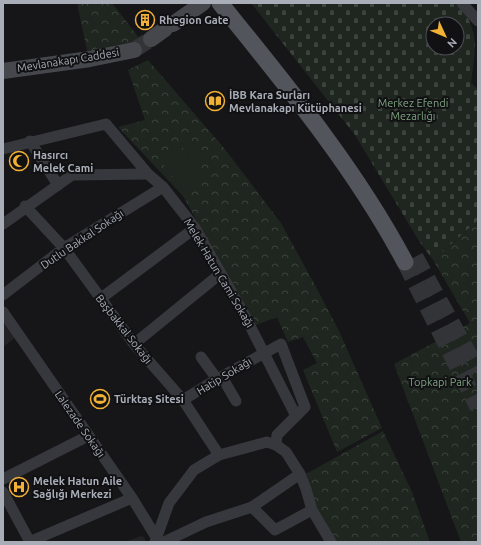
<svg xmlns="http://www.w3.org/2000/svg" width="481" height="545" viewBox="0 0 481 545" font-family="Ubuntu,sans-serif">
	<style>
		.built { fill: #222225 }
		.forest { fill: url(#forest-crowns) }
		.cemetery { fill: url(#cemetery-stones); fill-rule: evenodd }
		.pitch { fill: #1e261f }
		.lines { fill: none; stroke-linecap: round; stroke-linejoin: round }
		.secondary-tunnel { stroke: #333438; stroke-width: 16; stroke-dasharray: 16 8; stroke-linecap: butt }
		.primary-tunnel { stroke: #333438; stroke-width: 17; stroke-dasharray: 17 8; stroke-linecap: butt }
		.street { stroke: #37383d; stroke-width: 11 }
		.secondary { stroke: #45474d; stroke-width: 16 }
		.primary { stroke: #53555c; stroke-width: 17 }
		.labels { text-anchor: middle; dominant-baseline: central; stroke-width: 4; stroke-linejoin: round; paint-order: stroke }
		.poi-label { font-size: 11px; font-weight: bold; fill: #a8adb8; stroke: #111113; text-anchor: start }
		.street-label { font-size: 11px; fill: #a8adb8; stroke: #111113 }
		.park-label { font-size: 11px; fill: #7fa381; stroke: #111113 }
	</style>
	<defs>
		<pattern id="forest-crowns" width="20" height="18" patternUnits="userSpaceOnUse"><rect width="20" height="18" fill="#1e261f"/><path d="M2 6a3 3 0 1 1 6 0M12 15a3 3 0 1 1 6 0" fill="none" stroke="#3c433d"/></pattern>
		<pattern id="cemetery-stones" width="16" height="16" patternUnits="userSpaceOnUse"><rect width="16" height="16" fill="#1e261f"/><path d="M2 7V4a2 2 0 0 1 4 0v3zM10 15v-3a2 2 0 0 1 4 0v3z" fill="#3c433d"/></pattern>
	</defs>
	<rect width="100%" height="100%" fill="#161618"/>
	<!-- built -->
	<g class="built">
		<path d="M3 319 16 337 3 347Z"/>
		<path d="M141 536 145 538V542H125Z"/>
	</g>
	<!-- forest -->
	<g class="forest">
		<path d="M77 3H112L140 39 132 45 88 55Z"/>
		<path d="M148 60 224 148 281 223 315 285 339 331 382 428 337 452 303 370 317 363 303 337 288 342 277 317 256 325 183 196 118 127 145 120 128 70Z"/>
		<path d="M478 220V542H461L394 364 470 323 433 260Z"/>
		<path d="M383 431 412 492 430 542H337L319 515 306 474Z"/>
	</g>
	<!-- cemetery -->
	<path class="cemetery" d="M251 3H457C481 30 475 50 471 83L478 89V220L433 260 419 241 355 135ZM433 24H457V48H433Z"/>
	<!-- pitch -->
	<g class="pitch">
		<path d="M189 138 204 155 195 162 180 145Z"/>
		<path d="M179 146 203 178 185 192 160 160Z"/>
	</g>
	<g class="lines">
		<!-- secondary-tunnel -->
		<path class="secondary-tunnel" d="M134 50 151 39"/>
		<!-- primary-tunnel -->
		<g class="primary-tunnel">
			<path d="M415 257 478 371"/>
			<path d="M405 262 478 407"/>
		</g>
		<!-- street -->
		<g class="street">
			<path d="M462 3 478 21"/>
			<path d="M30 141 58 185"/>
			<path d="M3 149 106 124 148 174 163 187 195 228 244 314 296 416"/>
			<path d="M25 206 64 248 134 344 183 400 219 455"/>
			<path d="M3 224 72 175 148 174"/>
			<path d="M3 295 64 248 163 187"/>
			<path d="M100 299 195 228"/>
			<path d="M3 312 132 498 156 537"/>
			<path d="M134 344 220 274"/>
			<path d="M201 357 217 379"/>
			<path d="M222 377 236 401"/>
			<path d="M183 400 217 379 281 344 305 407 277 435 276 445"/>
			<path d="M3 479 88 436"/>
			<path d="M3 492 30 542"/>
			<path d="M252 507 275 530 312 510"/>
			<path d="M29 542 132 498"/>
			<path d="M155 542 169 503 194 470 219 455 267 442 276 445 286 452 300 474 306 489 312 510 331 542"/>
			<path d="M164 542 206 522 252 507 300 474"/>
		</g>
		<!-- secondary -->
		<g class="secondary">
			<path d="M173 24 203 3"/>
			<path d="M151 39 165 29"/>
			<path d="M3 71 90 59 134 50"/>
		</g>
		<!-- primary -->
		<path class="primary" d="M220 3C287 86 355 168 405 262"/>
	</g>
	<!-- icons -->
	<defs>
		<symbol id="building-ring" viewBox="-11 -11 22 22"><circle r="9.5" fill="#111113" stroke="#f2b134" stroke-width="1.5"/><path d="M-4-6H4V6H1V3H-1V6H-4ZM-2.5-4.3h1.7v1.8h-1.7ZM.8-4.3h1.7v1.8H.8ZM-2.5-1h1.7V.8h-1.7ZM.8-1h1.7V.8H.8Z" fill="#f2b134"/></symbol>
		<symbol id="library-ring" viewBox="-11 -11 22 22"><circle r="9.5" fill="#111113" stroke="#f2b134" stroke-width="1.5"/><path d="M-6-4Q-3-5.5-.7-3.5V5Q-3 3-6 4ZM6-4Q3-5.5 .7-3.5V5Q3 3 6 4Z" fill="#f2b134"/></symbol>
		<symbol id="mosque-ring" viewBox="-11 -11 22 22"><circle r="9.5" fill="#111113" stroke="#f2b134" stroke-width="1.5"/><path d="M3.5-4.9A6 6 0 1 0 3.5 4.9A5 5 0 1 1 3.5-4.9Z" fill="#f2b134"/></symbol>
		<symbol id="stadium-ring" viewBox="-11 -11 22 22"><circle r="9.5" fill="#111113" stroke="#f2b134" stroke-width="1.5"/><path d="M0-5a6.5 5 0 1 0 0 10a6.5 5 0 1 0 0-10ZM-3.5-1.8h7v3.6h-7Z" fill="#f2b134"/></symbol>
		<symbol id="hospital-ring" viewBox="-11 -11 22 22"><circle r="9.5" fill="#111113" stroke="#f2b134" stroke-width="1.5"/><path d="M-5-5h3v3.5h4V-5h3V5h-3V1.5h-4V5h-3Z" fill="#f2b134"/></symbol>
	</defs>
	<g fill-rule="evenodd">
		<use href="#building-ring" x="134" y="9" width="22" height="22"/>
		<use href="#library-ring" x="204" y="90" width="22" height="22"/>
		<use href="#mosque-ring" x="8" y="150" width="22" height="22"/>
		<use href="#stadium-ring" x="89" y="388" width="22" height="22"/>
		<use href="#hospital-ring" x="8" y="476" width="22" height="22"/>
	</g>
	<g class="labels">
		<!-- poi labels -->
		<g class="poi-label">
			<text x="159" y="20">Rhegion Gate</text>
			<text x="229" y="95">İBB Kara Surları<tspan x="229" dy="13">Mevlanakapı Kütüphanesi</tspan></text>
			<text x="33" y="155">Hasırcı<tspan x="33" dy="13">Melek Cami</tspan></text>
			<text x="114" y="399">Türktaş Sitesi</text>
			<text x="33" y="481">Melek Hatun Aile<tspan x="33" dy="13">Sağlığı Merkezi</tspan></text>
		</g>
		<!-- street labels -->
		<g class="street-label">
			<text transform="translate(68 60) rotate(-9)">Mevlanakapı Caddesi</text>
			<text transform="translate(82 239) rotate(-34)">Dutlu Bakkal Sokağı</text>
			<text transform="translate(219 273) rotate(59)">Melek Hatun Cami Sokağı</text>
			<text transform="translate(124 329) rotate(52)">Başbakkal Sokağı</text>
			<text transform="translate(224 376) rotate(-31)">Hatip Sokağı</text>
			<text transform="translate(80 424) rotate(55)">Lalezade Sokağı</text>
		</g>
		<!-- park labels -->
		<g class="park-label">
			<text x="413" y="103">Merkez Efendi<tspan x="413" dy="13">Mezarlığı</tspan></text>
			<text x="440" y="382">Topkapi Park</text>
		</g>
	</g>
	<!-- border -->
	<rect width="481" height="545" fill="none" stroke="#a8adb8" stroke-width="8"/>
	<!-- north arrow -->
	<g transform="translate(445 36) rotate(134)"><circle r="19" fill="#111113" stroke="#4d4f55"/>
	<path d="M0-3L7 15L0 10L-7 15Z" fill="#f2b134"/>
	<text y="-6" font-size="11" font-weight="bold" text-anchor="middle" fill="#a8adb8">N</text>
	</g>
</svg>
